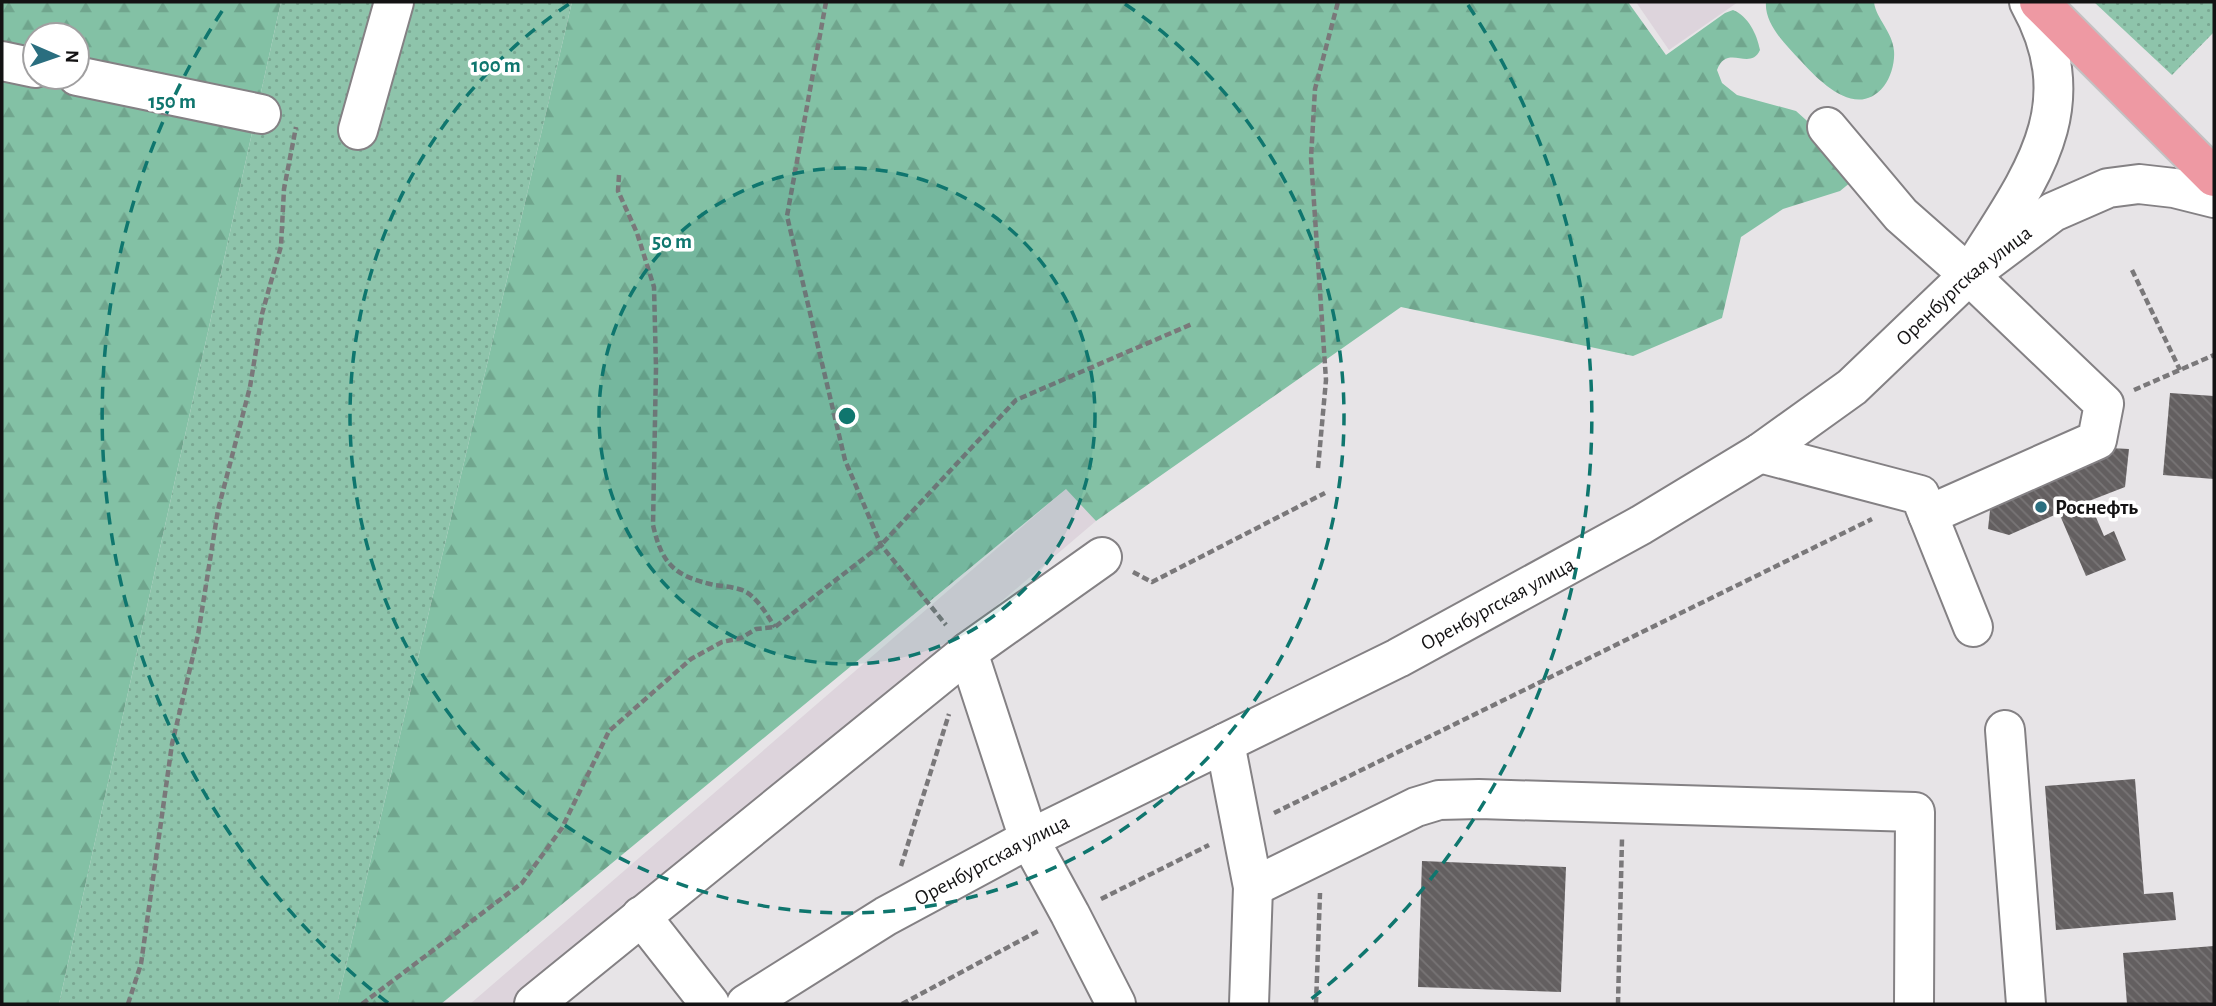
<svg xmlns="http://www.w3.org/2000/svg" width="2216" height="1006" viewBox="0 0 2216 1006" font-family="'Alegreya Sans',sans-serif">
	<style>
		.built { fill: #ddd4dc }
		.grass { fill: url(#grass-dots) }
		.forest { fill: url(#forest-firs); fill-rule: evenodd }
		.building { fill: url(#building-back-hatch) }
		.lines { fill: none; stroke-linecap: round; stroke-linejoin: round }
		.minor-casing { stroke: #848184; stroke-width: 42 }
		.major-casing { stroke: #c2c1c2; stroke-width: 42 }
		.path { stroke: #7a787a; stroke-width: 4.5; stroke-dasharray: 7 3.5; stroke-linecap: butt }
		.minor { stroke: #fff; stroke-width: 38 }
		.major { stroke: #ee99a3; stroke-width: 38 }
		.ring { fill: none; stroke: #0f766e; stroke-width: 3.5; stroke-dasharray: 12 9 }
		.poi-dot { fill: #2a6e7f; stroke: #fff; stroke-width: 2.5 }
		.labels { text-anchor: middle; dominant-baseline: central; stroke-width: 7; stroke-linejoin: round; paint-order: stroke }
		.street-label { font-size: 21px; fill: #131213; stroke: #fff }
		.poi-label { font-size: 21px; font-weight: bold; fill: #131213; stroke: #fff; text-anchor: start }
		.centre { fill: #0f766e; stroke: #fff; stroke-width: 3.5 }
		.ring-label { font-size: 21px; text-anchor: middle; font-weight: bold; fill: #0f766e; stroke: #fff; stroke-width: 7; stroke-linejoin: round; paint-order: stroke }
	</style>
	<defs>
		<pattern id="grass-dots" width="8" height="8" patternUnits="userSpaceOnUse" patternTransform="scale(1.75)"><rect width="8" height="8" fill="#8ec4ab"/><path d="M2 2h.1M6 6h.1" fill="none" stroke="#7aa792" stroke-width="1.8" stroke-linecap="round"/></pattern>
		<pattern id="forest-firs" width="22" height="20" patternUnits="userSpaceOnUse" patternTransform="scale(1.75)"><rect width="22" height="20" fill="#83c1a5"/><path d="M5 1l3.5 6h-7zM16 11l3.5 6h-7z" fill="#70a58d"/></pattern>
		<pattern id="building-back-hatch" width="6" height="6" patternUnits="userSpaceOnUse" patternTransform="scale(1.75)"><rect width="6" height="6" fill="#635f60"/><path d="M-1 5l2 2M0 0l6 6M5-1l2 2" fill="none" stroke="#787576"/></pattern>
	</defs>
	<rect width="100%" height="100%" fill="#e7e4e7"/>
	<!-- built -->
	<g class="built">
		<path d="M1636 2H1738L1669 50Z"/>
		<path d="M1067 488 1096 521 527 1004H470Z"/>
	</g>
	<!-- grass -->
	<g class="grass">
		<path d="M281 2H572L337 1004H59Z"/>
		<path d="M2094 2H2214V32L2172 75Z"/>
	</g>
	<!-- forest -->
	<g class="forest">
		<path d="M2 2H281L59 1004H2ZM35 35H77V77H35Z"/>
		<path d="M572 2H1628L1666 55 1725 13 1733 10C1748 16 1757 34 1760 50 1750 72 1727 43 1717 70L1722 83 1737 95 1796 111 1825 137 1851 182 1840 191 1783 209 1741 237 1722 318 1633 356 1401 307 1096 521 1066 489 441 1004H337Z"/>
		<path d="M1766 2H1874C1876 19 1893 32 1894 51 1895 62 1891 77 1884 86 1857 120 1820 82 1800 60 1786 45 1764 24 1766 2Z"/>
	</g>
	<!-- building -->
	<g class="building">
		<path d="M2170 393 2214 396V479L2163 475Z"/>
		<path d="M2110 448 2129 449 2125 487 2089 501 2104 536 2114 531 2126 560 2086 576 2059 513 2009 535 1988 529 1991 501Z"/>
		<path d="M2135 779 2144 894 2173 892 2176 920 2056 930 2045 786Z"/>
		<path d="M1422 861 1566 867 1561 992 1418 987Z"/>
		<path d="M2214 946V1004H2127L2123 953Z"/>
	</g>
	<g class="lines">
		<defs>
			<g id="minor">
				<path d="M2 61 35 68"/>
				<path d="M77 76 261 114"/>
				<path d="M1827 127 1901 215 1969 275 2104 404 2097 440 1928 515"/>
				<path d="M358 130 394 2"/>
				<path d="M1981 256C2035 171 2085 103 2029 2"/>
				<path d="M1760 453 1920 495 1973 627"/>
				<path d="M968 652 1029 839 1070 914 1116 1004"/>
				<path d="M2005 730 2026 1004"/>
				<path d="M1225 743 1253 887 1249 1004"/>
				<path d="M1253 887 1416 807 1439 800 1479 799 1915 812 1914 1004"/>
				<path d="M641 916 710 1004"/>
				<path d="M534 1004 968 652 1102 557"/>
				<path id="s1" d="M746 1004 886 916 1029 839 1398 658 1641 525 1760 453 1852 387 1969 275 2053 212 2108 188 2139 184 2174 188 2214 198"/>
			</g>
			<path id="major" d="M2039 2 2214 177"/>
		</defs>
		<!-- minor casing -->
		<use href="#minor" class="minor-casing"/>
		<!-- major casing -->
		<use href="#major" class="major-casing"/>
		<!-- path -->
		<g class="path">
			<path d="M826 2 787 216 845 460 881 545 946 625"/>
			<path d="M619 175 618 191 637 233 654 287 656 368 653 525C662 565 675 576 714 585 723 586 733 587 742 590 757 596 766 614 775 627"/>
			<path d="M2132 270 2180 370"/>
			<path d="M2134 390 2214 355"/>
			<path d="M1318 468 1326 380 1311 158 1315 89 1338 2"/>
			<path d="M1133 572 1152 582 1325 493"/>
			<path d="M1274 813 1872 519"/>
			<path d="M901 866 949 714"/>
			<path d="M1101 899 1209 845"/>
			<path d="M128 1004 141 964 172 744 198 635 218 510 250 387 262 314 281 246 284 189 296 127"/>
			<path d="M362 1004 522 883 562 828 609 731 691 659 722 642 741 638 756 629 775 627 881 545 1016 400 1192 324"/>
			<path d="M902 1004 1040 930"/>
			<path d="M1316 1004 1320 893"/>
			<path d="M1618 1004 1622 839"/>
		</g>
		<!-- minor -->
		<use href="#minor" class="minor"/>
		<!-- major -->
		<use href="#major" class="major"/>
	</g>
	<!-- distance rings -->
	<circle cx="847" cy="416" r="248" fill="#0f766e" fill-opacity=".12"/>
	<g class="ring">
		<circle cx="847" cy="416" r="248"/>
		<path d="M1125 4A497 497 0 1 1 569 4"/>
		<path d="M388 1003A745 745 0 0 1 226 5M1468 5A745 745 0 0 1 1306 1003"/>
	</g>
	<!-- markers -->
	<circle class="poi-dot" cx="2041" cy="507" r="7"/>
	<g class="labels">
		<!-- street labels -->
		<g class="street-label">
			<text stroke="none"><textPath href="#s1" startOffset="1419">Оренбургская улица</textPath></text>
			<text stroke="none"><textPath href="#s1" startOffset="852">Оренбургская улица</textPath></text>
			<text stroke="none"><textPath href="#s1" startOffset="285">Оренбургская улица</textPath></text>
		</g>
		<!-- poi labels -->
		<g class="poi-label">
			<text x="2055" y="507">Роснефть</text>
		</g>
	</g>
	<circle cx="847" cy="416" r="10" class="centre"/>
	<g class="ring-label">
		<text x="496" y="72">100 m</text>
		<text x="172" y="108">150 m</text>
		<text x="672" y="248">50 m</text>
	</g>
	<!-- border -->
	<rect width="2216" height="1006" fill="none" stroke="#131213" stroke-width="7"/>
	<!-- north arrow -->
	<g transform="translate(56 56) rotate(92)"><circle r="33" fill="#ffffff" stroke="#a1a0a1" stroke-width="2"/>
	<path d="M0-5L12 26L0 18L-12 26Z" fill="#2a6e7f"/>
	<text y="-10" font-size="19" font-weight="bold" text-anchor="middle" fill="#131213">N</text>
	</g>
</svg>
